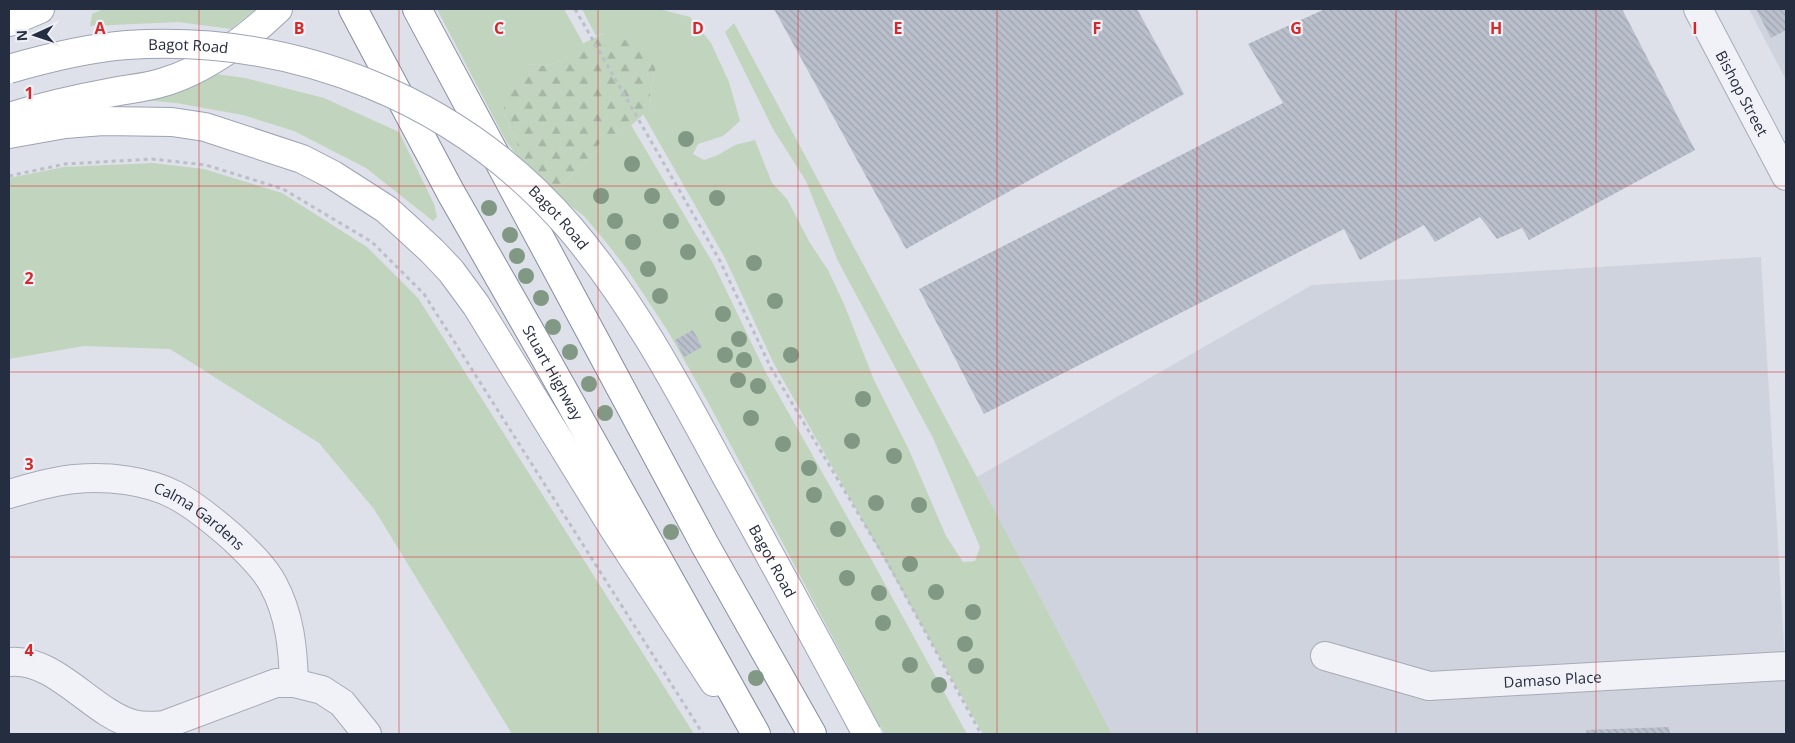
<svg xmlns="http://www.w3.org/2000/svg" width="1795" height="743" viewBox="0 0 1795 743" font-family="'Open Sans',sans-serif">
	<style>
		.built { fill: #cfd3de }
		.green { fill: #c1d4be }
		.forest { fill: url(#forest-firs) }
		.building { fill: url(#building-back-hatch) }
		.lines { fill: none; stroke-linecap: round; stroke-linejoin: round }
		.minor-casing { stroke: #a6abb7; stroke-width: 30 }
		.major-casing { stroke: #9ca3b6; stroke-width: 30 }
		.highway-casing { stroke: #848ca1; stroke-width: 30 }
		.path { stroke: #bcbfc8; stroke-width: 3; stroke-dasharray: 4 4; stroke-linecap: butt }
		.minor { stroke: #f1f2f7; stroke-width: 28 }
		.major { stroke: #fff; stroke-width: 28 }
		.highway { stroke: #fff; stroke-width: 28 }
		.major-bridge-casing { stroke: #9ca3b6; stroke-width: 30; stroke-linecap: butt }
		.major-bridge { stroke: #fff; stroke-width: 28 }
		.tree { fill: #819984 }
		.grid { fill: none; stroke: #d62828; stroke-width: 1; stroke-opacity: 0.55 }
		.labels { text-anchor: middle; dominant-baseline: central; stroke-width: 4.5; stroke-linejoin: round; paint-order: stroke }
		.street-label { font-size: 15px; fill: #252d41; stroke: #edf0f6 }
		.grid-label { font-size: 16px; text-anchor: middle; font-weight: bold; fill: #d62828; stroke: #edf0f6; stroke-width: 4.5; stroke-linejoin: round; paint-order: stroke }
	</style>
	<defs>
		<pattern id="forest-firs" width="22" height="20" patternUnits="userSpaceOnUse" patternTransform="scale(1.25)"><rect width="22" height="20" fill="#c1d4be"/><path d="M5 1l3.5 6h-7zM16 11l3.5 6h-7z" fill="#a6b6a4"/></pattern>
		<pattern id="building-back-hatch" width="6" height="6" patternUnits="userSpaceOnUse" patternTransform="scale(1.25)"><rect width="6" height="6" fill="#babfcc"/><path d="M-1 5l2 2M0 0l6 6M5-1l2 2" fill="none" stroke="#a0a4b0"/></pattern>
	</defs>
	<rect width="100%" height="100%" fill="#dee1e9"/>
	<!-- built -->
	<g class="built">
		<path d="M1749 9H1786V80Z"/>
		<path d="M1761 257 1786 679V734H1112L977 477 1312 285Z"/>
	</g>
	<!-- green -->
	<g class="green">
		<path d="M103 9H256L231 29 178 22 90 26 92 14Z"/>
		<path d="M437 9H564L583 43 565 59 546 66 528 64 503 112 516 139 521 161 506 141Z"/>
		<path d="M582 9H659L690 17 711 43 729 82 740 121 723 136 698 144 693 154 704 160 718 155 735 145 755 140 772 183 787 199 810 243 828 270 844 304 874 380 909 450 946 536 963 562 975 561 980 547 933 438 838 261 806 181 773 129 725 32 734 23 977 477 1112 734H983L773 362 725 258 643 114 651 107 650 93 656 67 604 33 596 36Z"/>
		<path d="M215 74 245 78 324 98 399 132 434 204 437 217 433 221 366 168 294 131 243 115 176 103 146 100Z"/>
		<path d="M631 125 714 265 765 371 875 566 967 734H884L710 406 669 333 629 272 610 247 584 216 553 193 574 172 593 156 604 133 620 135Z"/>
		<path d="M153 163 204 169 282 193 367 247 418 298 694 734H512L374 509 319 443 170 349 84 346 9 359V178L64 167Z"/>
	</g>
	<!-- forest -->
	<path class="forest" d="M604 33 633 43 656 67 650 93 651 108 620 135 604 134 593 156 574 172 553 193 533 174 521 161 516 139 503 112 511 79 528 64 546 66 565 59 578 46Z"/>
	<!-- building -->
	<g class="building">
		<path d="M774 9H1137L1184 94 906 249Z"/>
		<path d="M1325 9H1622L1695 150 1529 240 1522 228 1497 239 1480 217 1435 242 1424 225 1360 260 1344 229 984 414 919 289 1283 103 1248 44Z"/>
		<path d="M1756 9H1786V30L1771 38Z"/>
		<path d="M693 330 702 347 684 357 675 340Z"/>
		<path d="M1669 727 1670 734H1587L1586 730Z"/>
	</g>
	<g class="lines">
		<defs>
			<g id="minor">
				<path id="s1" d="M1698 9 1786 176"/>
				<path id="s2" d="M9 494C30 488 52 481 75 479 107 476 146 480 175 495 196 506 216 523 233 538 247 551 264 567 273 584 290 615 293 649 294 683"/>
				<path id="s3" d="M1325 656 1429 686 1786 666"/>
				<path d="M9 662C55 657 92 713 133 724 144 727 153 726 164 725L276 683H294L322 690 342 703 367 734"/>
			</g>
			<g id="major">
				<path d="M9 22 40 9"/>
				<path d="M9 117C41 107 75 99 108 93 127 89 146 88 164 82 205 70 248 38 278 9"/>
				<path d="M9 134 65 124 103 121 172 122 205 127 302 159 333 175 386 209 406 227 432 251 451 271 476 305 612 526 714 682"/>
			</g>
			<g id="highway">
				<path id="s4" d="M353 9 451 193 543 354 756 734"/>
				<path d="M417 9 705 545 812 734"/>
			</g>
		</defs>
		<!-- minor casing -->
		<use href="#minor" class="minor-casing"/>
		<!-- major casing -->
		<use href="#major" class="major-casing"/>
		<!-- highway casing -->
		<use href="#highway" class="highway-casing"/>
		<!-- path -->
		<g class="path">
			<path d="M575 9 720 261 771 368 886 560 981 734"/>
			<path d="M9 176 65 164 152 159 206 165 283 189 372 242 424 294 703 734"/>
		</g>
		<!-- minor -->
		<use href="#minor" class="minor"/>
		<!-- major -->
		<use href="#major" class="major"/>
		<!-- highway -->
		<use href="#highway" class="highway"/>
		<defs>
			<g id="major-bridge">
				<path id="s5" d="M9 69C47 58 87 48 127 45 296 34 460 100 570 228 633 302 679 389 725 474 773 560 820 647 867 734"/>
			</g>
		</defs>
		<!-- major-bridge casing -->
		<use href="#major-bridge" class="major-bridge-casing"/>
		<!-- major-bridge -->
		<use href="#major-bridge" class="major-bridge"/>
	</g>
	<!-- trees -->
	<g class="tree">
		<circle cx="686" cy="139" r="8"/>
		<circle cx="632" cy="164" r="8"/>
		<circle cx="601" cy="196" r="8"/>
		<circle cx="652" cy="196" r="8"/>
		<circle cx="717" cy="198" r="8"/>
		<circle cx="489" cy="208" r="8"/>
		<circle cx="615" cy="221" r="8"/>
		<circle cx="671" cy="221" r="8"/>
		<circle cx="510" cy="235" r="8"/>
		<circle cx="633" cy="242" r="8"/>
		<circle cx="688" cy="252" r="8"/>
		<circle cx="517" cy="256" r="8"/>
		<circle cx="754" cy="263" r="8"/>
		<circle cx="648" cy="269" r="8"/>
		<circle cx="526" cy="276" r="8"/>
		<circle cx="660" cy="296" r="8"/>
		<circle cx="541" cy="298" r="8"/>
		<circle cx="775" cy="301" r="8"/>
		<circle cx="723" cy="314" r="8"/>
		<circle cx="553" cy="327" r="8"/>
		<circle cx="739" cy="339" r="8"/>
		<circle cx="570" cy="352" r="8"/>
		<circle cx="725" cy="355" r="8"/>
		<circle cx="791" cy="355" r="8"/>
		<circle cx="744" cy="360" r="8"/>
		<circle cx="738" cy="380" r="8"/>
		<circle cx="589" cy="384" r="8"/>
		<circle cx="758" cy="386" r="8"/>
		<circle cx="863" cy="399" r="8"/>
		<circle cx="605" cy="413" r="8"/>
		<circle cx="751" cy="418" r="8"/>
		<circle cx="852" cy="441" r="8"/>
		<circle cx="783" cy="444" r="8"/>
		<circle cx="894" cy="456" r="8"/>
		<circle cx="809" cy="468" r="8"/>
		<circle cx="814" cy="495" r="8"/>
		<circle cx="876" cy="503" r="8"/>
		<circle cx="919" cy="505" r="8"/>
		<circle cx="838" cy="529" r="8"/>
		<circle cx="671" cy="532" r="8"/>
		<circle cx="910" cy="564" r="8"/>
		<circle cx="847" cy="578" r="8"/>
		<circle cx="936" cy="592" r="8"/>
		<circle cx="879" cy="593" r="8"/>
		<circle cx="973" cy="612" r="8"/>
		<circle cx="883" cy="623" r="8"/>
		<circle cx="965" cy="644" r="8"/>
		<circle cx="910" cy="665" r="8"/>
		<circle cx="976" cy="666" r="8"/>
		<circle cx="756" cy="678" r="8"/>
		<circle cx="939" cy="685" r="8"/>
	</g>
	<!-- grid -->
	<path class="grid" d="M199 9V734M399 9V734M598 9V734M798 9V734M997 9V734M1197 9V734M1396 9V734M1596 9V734M9 186H1786M9 372H1786M9 557H1786"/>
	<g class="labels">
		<!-- street labels -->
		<g class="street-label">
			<text stroke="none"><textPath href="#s5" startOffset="182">Bagot Road</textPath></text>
			<text stroke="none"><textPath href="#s1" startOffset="95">Bishop Street</textPath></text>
			<text stroke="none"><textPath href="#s5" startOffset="602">Bagot Road</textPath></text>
			<text stroke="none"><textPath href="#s4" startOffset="415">Stuart Highway</textPath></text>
			<text stroke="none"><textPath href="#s2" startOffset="202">Calma Gardens</textPath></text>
			<text stroke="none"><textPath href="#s5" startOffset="1008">Bagot Road</textPath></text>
			<text stroke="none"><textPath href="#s3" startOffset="232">Damaso Place</textPath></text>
		</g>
	</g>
	<g class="grid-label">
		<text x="100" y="34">A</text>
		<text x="299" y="34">B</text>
		<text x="499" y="34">C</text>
		<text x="698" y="34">D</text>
		<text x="898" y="34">E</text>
		<text x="1097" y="34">F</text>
		<text x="1296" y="34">G</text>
		<text x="1496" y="34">H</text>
		<text x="1695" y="34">I</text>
		<text x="29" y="99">1</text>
		<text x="29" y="284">2</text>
		<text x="29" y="470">3</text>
		<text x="29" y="656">4</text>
	</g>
	<!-- border -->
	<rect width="1795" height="743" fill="none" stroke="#252d41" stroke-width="20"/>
	<!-- north arrow -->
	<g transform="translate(35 35) rotate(267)" stroke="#edf0f6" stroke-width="4" paint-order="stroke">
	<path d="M0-4L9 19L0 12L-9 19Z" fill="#252d41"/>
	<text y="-8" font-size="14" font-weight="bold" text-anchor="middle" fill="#252d41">N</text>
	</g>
</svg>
